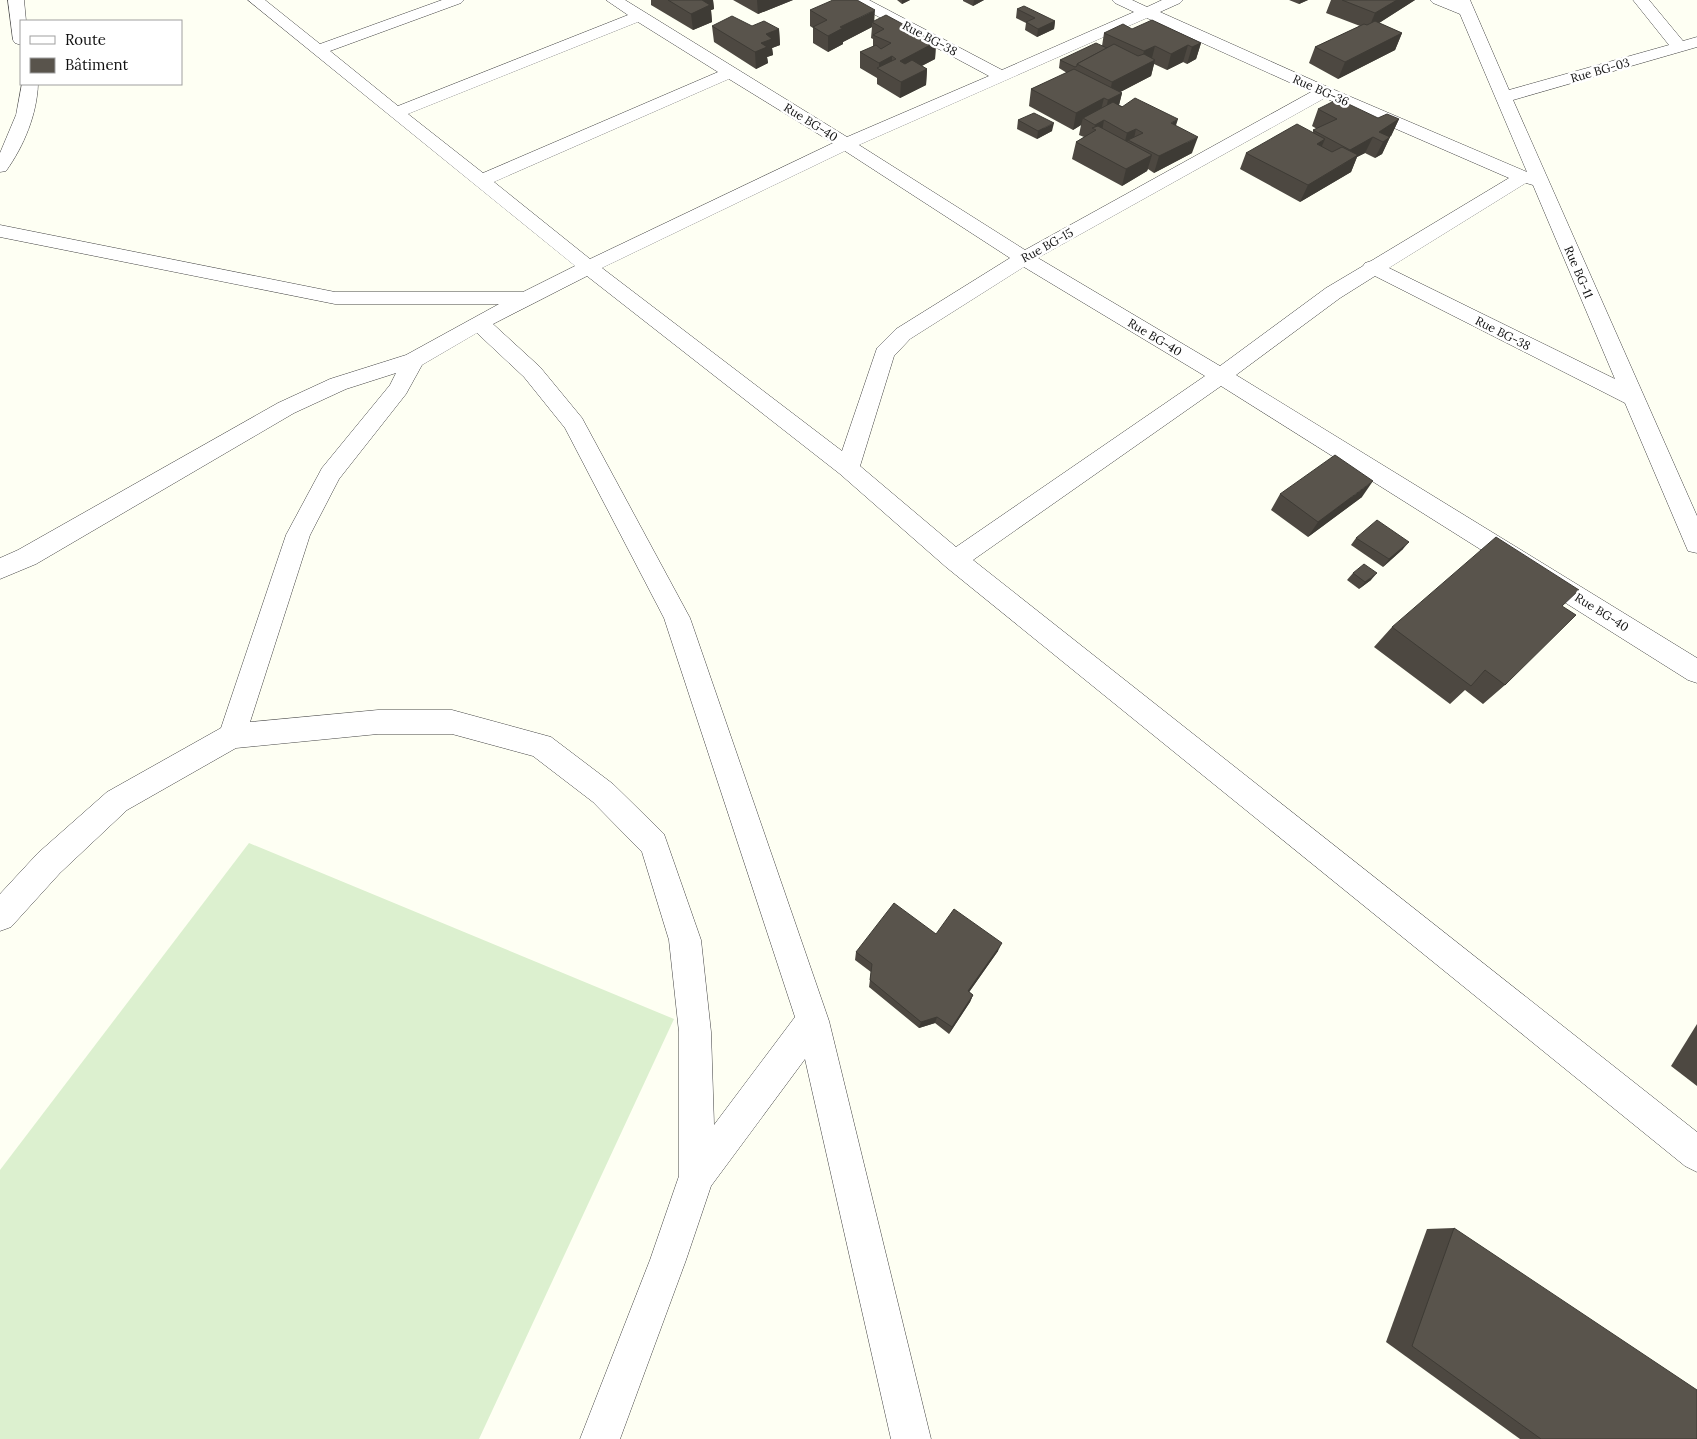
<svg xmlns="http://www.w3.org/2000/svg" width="1697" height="1439" viewBox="0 0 1697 1439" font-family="Lora,serif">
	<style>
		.pitch { fill: #dcf0cf }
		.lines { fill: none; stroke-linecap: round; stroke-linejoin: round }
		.street-casing { stroke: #434343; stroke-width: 1 }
		.street { fill: #fff; fill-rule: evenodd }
		.wall { fill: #4d4841 }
		.shaded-wall { fill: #3e3b35 }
		.building { fill: #59544c; stroke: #3e3b35 }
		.labels { text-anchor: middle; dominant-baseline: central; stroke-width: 5; stroke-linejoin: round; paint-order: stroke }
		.far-street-label { font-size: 12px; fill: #101010; stroke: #fff }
	</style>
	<rect width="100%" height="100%" fill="#fefff3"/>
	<!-- pitch -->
	<path class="pitch" d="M249 843 674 1019 479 1439H0V1170Z"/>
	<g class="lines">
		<defs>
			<g id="street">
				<path d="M8 0H24L26 21H21V45L15 43 13 40Z"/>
				<path d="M248 0H265L320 44 442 0H464L461 3 330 51 398 106 628 15 606 0H625L847 137 989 76 853 3 850 0H869L1002 70 1134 12 1115 3 1112 0H1132L1147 7 1162 0H1183L1180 3 1160 12 1330 88 1527 172 1460 14 1433 3 1430 0H1470L1509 90 1669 45 1633 0H1649L1683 41 1697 37V47L1513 100 1697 516V553L1688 551 1685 544 1625 403 1375 276 1340 298 1236 375 1697 658V683L1688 680 1221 386 973 560 1697 1132V1172L1685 1166 946 567 840 474 587 276 493 324 540 367 582 418 690 618 829 1021 931 1439H891L805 1059 711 1186 686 1260 620 1439H580L650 1260 679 1176V1032L669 940 642 852 593 802 533 756 452 734H378L236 748 127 810 60 873 11 927 0 931V894L38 853 107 792 221 728 286 535 322 468 390 385 396 373 346 389 294 413 36 564 0 579V558L18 550 278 403 330 379 406 355 499 304H335L0 237V225L335 292H523L575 266ZM1147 18 1311 92 1025 250 859 145ZM638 22 718 72 483 173 408 114ZM729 79 833 143 590 259 494 182ZM1325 98 1509 178 1371 261 1365 263 1363 266 1326 288 1220 366 1038 258ZM845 151 1010 258 896 329 877 348 842 451 602 268ZM1526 183 1533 185 1615 379 1389 268ZM1024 267 1205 376 956 547 860 466 894 356 910 339ZM477 333 524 377 565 428 664 618 795 1017 714 1125 711 1032 701 940 664 834 613 784 551 737 452 710H378L250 722 310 535 339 479 406 394 422 365Z"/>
				<path d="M22 84H38C37 114 24 146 6 171L0 172V153L16 115Z"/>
			</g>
		</defs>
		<!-- street casing -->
		<use href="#street" class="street-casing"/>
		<!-- street -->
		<use href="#street" class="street"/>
	</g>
	<!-- wall -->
	<g class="wall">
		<path d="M651 0H713L714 9 711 10 712 22 693 30 651 5Z"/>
		<path d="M733 0H793L758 14Z"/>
		<path d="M897 0H910L902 4Z"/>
		<path d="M963 0H984L973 6 963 1Z"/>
		<path d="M1289 0H1308L1299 4Z"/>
		<path d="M1331 0H1415L1379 23 1402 33 1395 50 1338 79 1309 63 1315 47 1360 26 1326 13Z"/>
		<path d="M1017 9 1055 21 1054 29 1037 37 1025 30 1026 23 1016 18Z"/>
		<path d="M810 10 874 21 936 42 935 59 922 66 927 69 926 85 900 98 877 84V78L860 68V52L873 47V39L871 38 872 27 843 42V44L828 52 813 43V28L810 26Z"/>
		<path d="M712 26H752L779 29 780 45 772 48 773 55 767 57 768 63 756 69 714 42Z"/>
		<path d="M1132 29 1201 43 1196 59 1187 64 1183 62 1167 70 1154 64 1151 76 1120 92 1122 93 1119 105 1176 126 1192 153 1154 173 1148 169 1147 171 1122 186 1072 159 1076 142 1084 137 1079 135 1081 125 1073 130 1029 106 1031 89 1067 73 1059 68 1060 60 1102 46 1104 33Z"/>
		<path d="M1318 109 1378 118 1399 119 1391 136 1390 137 1382 154 1375 158 1365 153 1357 157 1351 172 1300 202 1240 169 1246 153 1313 132V130L1317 129 1312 126Z"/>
		<path d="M1018 120 1052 131 1037 139 1017 129Z"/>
		<path d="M1280 494 1362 497 1308 537 1271 510Z"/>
		<path d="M1356 538 1403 549 1383 567 1351 545Z"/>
		<path d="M1353 573 1371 580 1359 589 1347 580Z"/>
		<path d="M1562 606 1505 685 1483 704 1465 690 1450 704 1374 647 1392 627Z"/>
		<path d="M936 934 998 951 969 992 973 995 970 1002 949 1034 935 1023 919 1028 869 987 871 972 855 960 856 952Z"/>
		<path d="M1697 1024V1086L1671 1066Z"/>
		<path d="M1454 1228 1697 1439H1520L1386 1342 1427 1229Z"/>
	</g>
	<!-- shaded-wall -->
	<g class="shaded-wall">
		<path d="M699 0H713L714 9 711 10 712 22 693 30 691 14Z"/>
		<path d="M757 0H793L758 14Z"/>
		<path d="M902 0H910L902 4Z"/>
		<path d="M974 0H984L973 6Z"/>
		<path d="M1300 0H1308L1299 4Z"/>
		<path d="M1397 0H1415L1368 30 1375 13Z"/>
		<path d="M875 10 874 24 872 22V27L843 42V44L828 52V36L840 27Z"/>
		<path d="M1055 21 1054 29 1037 37 1038 29Z"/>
		<path d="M779 29 780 45 772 48 773 55 767 57 768 63 756 69 755 52 761 43 766 34Z"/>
		<path d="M1402 33 1395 50 1338 79 1345 62Z"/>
		<path d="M936 42 935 59 899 77 900 61Z"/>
		<path d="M1201 43 1196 59 1187 64 1192 47Z"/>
		<path d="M1188 45 1183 62 1167 70 1171 54Z"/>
		<path d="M1155 46 1151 62 1155 60 1151 76 1109 98 1112 82 1140 67 1144 51Z"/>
		<path d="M892 56V73L879 69V63Z"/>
		<path d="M927 69 926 85 900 98 901 82Z"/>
		<path d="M1122 93 1118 109 1104 116 1108 100Z"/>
		<path d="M1104 98 1100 114 1083 118 1081 125 1073 130 1076 113Z"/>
		<path d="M1178 119 1173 135 1171 123Z"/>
		<path d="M1399 119 1391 136 1382 141 1379 132Z"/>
		<path d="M1104 120 1101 137 1096 130 1094 129 1095 125Z"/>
		<path d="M1054 123 1052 131 1037 139 1038 131Z"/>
		<path d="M1136 129 1133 143 1128 140 1126 148 1123 149 1127 133Z"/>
		<path d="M1198 137 1192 153 1154 173 1159 156Z"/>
		<path d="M1373 137 1365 153 1357 157 1351 172 1300 202 1308 185 1344 164 1350 150Z"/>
		<path d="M1390 137 1382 154 1375 158 1383 142Z"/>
		<path d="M1325 139 1318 155 1317 144Z"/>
		<path d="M1152 155 1147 171 1122 186 1126 169Z"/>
		<path d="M1373 481 1362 497 1308 537 1318 522Z"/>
		<path d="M1409 542 1403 549 1383 567 1389 559Z"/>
		<path d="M1377 573 1371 580 1359 589 1365 582Z"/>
		<path d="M1002 943 998 951 965 998 968 991Z"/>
		<path d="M973 995 970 1002 949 1034 952 1027Z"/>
		<path d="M937 1017 935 1023 919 1028 921 1022Z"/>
	</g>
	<!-- building -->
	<g class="building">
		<path d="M668 0H702L710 5 691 14Z"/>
		<path d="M833 0H857L875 10 840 27 843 28 828 36 813 27 827 20 810 10Z"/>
		<path d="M1342 0H1397L1375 13Z"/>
		<path d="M1024 6 1055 21 1038 29 1026 22 1035 18 1017 9Z"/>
		<path d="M886 15 936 42 900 61 905 64 912 60 927 69 901 82 877 68 896 59 892 56 879 63 860 52 876 45 881 49 891 43 873 35 884 29 872 22Z"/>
		<path d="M732 16 752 26 764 21 779 29 766 34 772 39 761 43 767 47 755 52 712 26Z"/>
		<path d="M1152 20 1201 43 1192 47 1188 45 1171 54 1155 46 1144 51 1104 33 1123 24 1132 29Z"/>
		<path d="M1375 21 1402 33 1345 62 1315 47 1364 24 1367 25Z"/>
		<path d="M1096 43 1107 48 1077 64V66L1075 67 1060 60Z"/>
		<path d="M1114 44 1138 56 1144 54 1155 60 1112 82 1077 64Z"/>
		<path d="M1074 69 1122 93 1108 100 1104 98 1076 113 1031 89Z"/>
		<path d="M1135 98 1178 119 1171 123 1198 137 1159 156 1128 140 1143 133 1136 129 1127 133 1104 120 1095 125 1083 118 1113 102 1122 107Z"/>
		<path d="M1338 99 1378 118 1387 114 1399 119 1379 132 1390 137 1383 142 1373 137 1350 150 1313 130 1337 119 1318 109Z"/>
		<path d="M1034 113 1054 123 1038 131 1018 120Z"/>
		<path d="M1297 124 1325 139 1317 144 1332 152 1342 147 1358 155 1308 185 1246 153Z"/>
		<path d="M1098 126 1152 155 1126 169 1076 142 1096 130 1092 128Z"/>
		<path d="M1335 455 1373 481 1318 522 1280 494Z"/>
		<path d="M1377 520 1409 542 1389 559 1356 538Z"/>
		<path d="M1496 537 1579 590 1562 606 1576 615 1505 685 1485 670 1471 686 1392 627Z"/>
		<path d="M1364 564 1377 573 1365 582 1353 573Z"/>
		<path d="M894 903 936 934 954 909 1002 943 968 991 973 995 952 1027 937 1017 921 1022 870 980 872 964 856 952Z"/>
		<path d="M1454 1228 1697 1390V1439H1541L1412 1346Z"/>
	</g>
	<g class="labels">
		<!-- far-street labels -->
		<g class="far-street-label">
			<text transform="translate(930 38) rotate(28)">Rue BG-38</text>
			<text transform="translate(1600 70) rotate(-16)">Rue BG-03</text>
			<text transform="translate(1321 90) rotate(24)">Rue BG-36</text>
			<text transform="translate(811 122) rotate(32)">Rue BG-40</text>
			<text transform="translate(1047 245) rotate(-29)">Rue BG-15</text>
			<text transform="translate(1579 272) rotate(67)">Rue BG-11</text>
			<text transform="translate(1503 333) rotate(27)">Rue BG-38</text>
			<text transform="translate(1155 337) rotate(31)">Rue BG-40</text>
			<text transform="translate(1602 612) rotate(32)">Rue BG-40</text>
		</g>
	</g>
	<!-- legend -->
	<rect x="20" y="20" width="162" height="65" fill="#ffffff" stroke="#9f9f9f"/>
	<rect x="30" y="36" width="25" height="8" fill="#ffffff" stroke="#9f9f9f"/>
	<text x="65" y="45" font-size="15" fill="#101010">Route</text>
	<rect x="30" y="58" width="25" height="15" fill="#59544c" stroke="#9f9f9f"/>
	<text x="65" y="70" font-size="15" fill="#101010">Bâtiment</text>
</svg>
